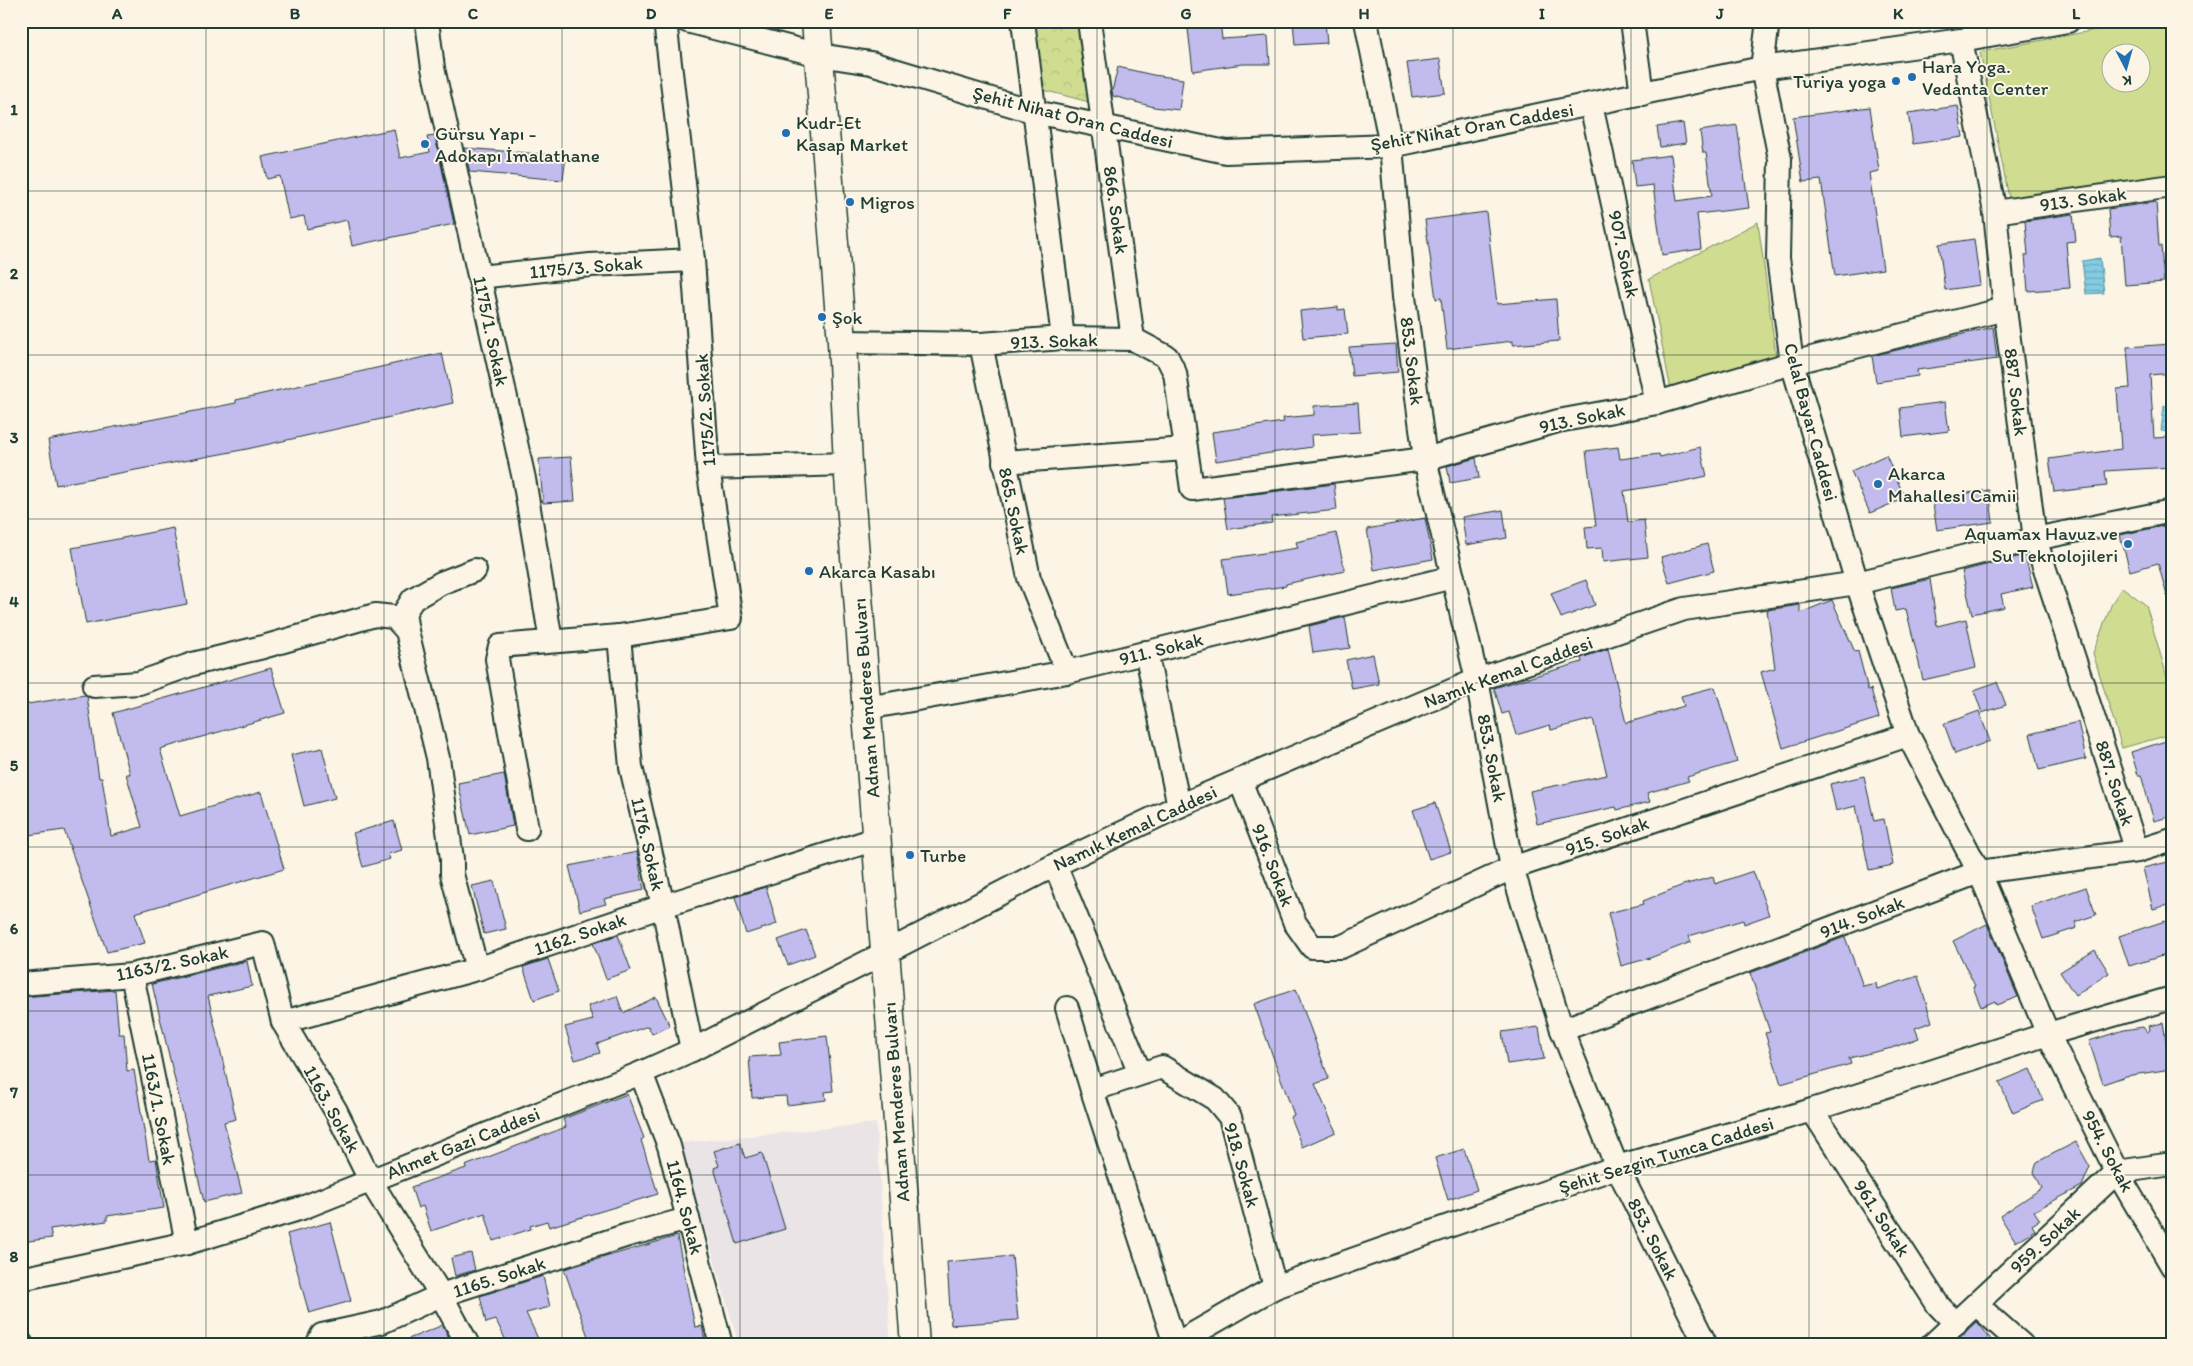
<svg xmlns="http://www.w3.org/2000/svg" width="2193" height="1366" viewBox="0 0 2193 1366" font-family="Itim,sans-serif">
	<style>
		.built { fill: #ebe4e7 }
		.grass { fill: #d0dd91; stroke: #788d62; fill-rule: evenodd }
		.park { fill: url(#park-crowns); stroke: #788d62 }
		.water { fill: url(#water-rules); stroke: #5b939e }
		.building { fill: #c2bbed; stroke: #1f3d34 }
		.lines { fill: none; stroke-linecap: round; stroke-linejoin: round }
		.minor-casing { stroke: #1f3d34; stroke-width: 26 }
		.major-casing { stroke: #1f3d34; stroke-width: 31 }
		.minor { stroke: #fcf5e5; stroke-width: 22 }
		.major { stroke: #fcf5e5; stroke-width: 28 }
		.grid { fill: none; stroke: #1f3d34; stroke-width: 1; stroke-opacity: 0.55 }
		.poi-dot { fill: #1f6fb2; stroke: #fcf5e5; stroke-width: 2 }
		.labels { text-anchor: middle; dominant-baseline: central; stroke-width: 4; stroke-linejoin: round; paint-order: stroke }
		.poi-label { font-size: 19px; fill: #1f3d34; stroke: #fcf5e5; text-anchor: start }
		.street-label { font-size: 19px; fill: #1f3d34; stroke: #fcf5e5 }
		.neatline { fill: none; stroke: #1f3d34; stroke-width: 2 }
		.grid-label { font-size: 16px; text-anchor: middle; font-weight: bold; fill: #1f3d34 }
	</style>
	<defs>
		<pattern id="park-crowns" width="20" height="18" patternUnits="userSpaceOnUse" patternTransform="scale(1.25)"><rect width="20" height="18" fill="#d0dd91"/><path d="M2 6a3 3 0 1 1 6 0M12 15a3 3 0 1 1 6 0" fill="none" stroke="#b2bf7e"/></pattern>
		<pattern id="water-rules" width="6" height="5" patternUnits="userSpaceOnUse" patternTransform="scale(1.25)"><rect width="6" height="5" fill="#83cde4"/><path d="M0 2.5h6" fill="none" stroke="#6ba8ba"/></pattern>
	</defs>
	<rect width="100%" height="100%" fill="#fcf5e5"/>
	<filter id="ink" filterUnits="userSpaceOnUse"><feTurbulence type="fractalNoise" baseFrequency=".02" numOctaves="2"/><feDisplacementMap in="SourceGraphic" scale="10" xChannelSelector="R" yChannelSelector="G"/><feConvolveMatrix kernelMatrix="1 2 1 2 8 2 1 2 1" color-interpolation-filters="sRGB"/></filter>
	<g filter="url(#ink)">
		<!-- built -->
		<path class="built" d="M876 1123 891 1345H739L680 1143Z"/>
		<!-- grass -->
		<g class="grass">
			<path d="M2143 21H2172V174L2009 198 1980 52ZM2110 52H2140V82H2110Z"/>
			<path d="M1758 222 1776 356 1671 390 1649 279Z"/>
			<path d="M2122 587 2146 605 2172 694V734L2122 748 2093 653 2112 603Z"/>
		</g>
		<!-- park -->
		<path class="park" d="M1032 21H1081L1093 103 1043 90Z"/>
		<!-- water -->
		<g class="water">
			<path d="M2167 204H2172V240L2167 239Z"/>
			<path d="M2100 258 2104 293 2086 294 2082 261Z"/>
			<path d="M2164 405 2172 408V433L2161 431Z"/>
		</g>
		<!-- building -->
		<g class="building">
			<path d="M1187 21H1220L1222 39 1268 36 1270 64H1243L1193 71Z"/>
			<path d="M1293 21H1325L1327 43 1295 45Z"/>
			<path d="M1440 59 1445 93 1412 97 1407 63Z"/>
			<path d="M1118 67 1153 75 1183 79 1179 110 1154 107 1113 96 1112 91Z"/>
			<path d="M1958 106 1963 137 1913 144 1908 113Z"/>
			<path d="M1870 107 1879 171 1869 173 1883 269 1835 276 1821 180 1803 182 1793 117Z"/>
			<path d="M1683 123 1686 143 1660 147 1657 127Z"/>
			<path d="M1737 125 1749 208 1697 214 1701 249 1662 255 1653 185 1635 187 1632 160 1671 155 1677 201 1712 196 1706 153H1703L1700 131Z"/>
			<path d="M394 129 400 158 430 152 427 137 435 136 454 224 352 246 347 220 307 229 304 216 289 219 280 176 267 179 262 157Z"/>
			<path d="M464 148 566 156 563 180 470 172Z"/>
			<path d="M2156 202 2159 246H2161L2164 282 2125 285 2121 236 2110 237 2108 209Z"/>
			<path d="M1486 212 1497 304 1556 299 1559 341 1513 345V341L1447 349 1441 298 1436 299 1425 220Z"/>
			<path d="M2073 214 2076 241 2066 242 2070 288 2028 291 2025 255H2028L2025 221Z"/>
			<path d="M1974 239 1980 285 1945 290 1939 244Z"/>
			<path d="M1338 307V310L1345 309 1348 334 1303 338 1300 311Z"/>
			<path d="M1993 327 1997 359 1917 370 1918 376 1876 382 1872 356Z"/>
			<path d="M1396 344 1398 372 1352 376 1349 347Z"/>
			<path d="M2172 344V373L2150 375 2154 438 2170 437 2172 467 2105 471 2107 486 2054 492 2049 459 2121 449 2117 389 2130 388 2127 347Z"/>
			<path d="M442 353 453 403 247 449 56 485 48 440 236 403V400Z"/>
			<path d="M1945 402 1949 431 1903 437 1900 408Z"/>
			<path d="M1358 403 1360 432 1311 435 1312 447 1216 461 1212 432 1284 422 1283 418 1314 415V406Z"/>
			<path d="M1618 447 1620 459 1659 454 1660 457 1700 447 1707 476 1680 482 1624 491 1628 522 1644 520 1648 557 1603 562 1602 548 1587 549 1585 527 1596 526 1586 451Z"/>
			<path d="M1886 455 1905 498 1870 513 1851 471Z"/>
			<path d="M571 457 575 501 543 503 539 459Z"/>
			<path d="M1476 458 1479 478 1450 483 1447 466Z"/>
			<path d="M1334 484 1337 510 1271 517 1272 523 1228 529 1223 498Z"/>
			<path d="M1989 490 1993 522 1937 530 1932 498Z"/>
			<path d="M1503 510 1507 538 1466 545 1462 517Z"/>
			<path d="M1425 518 1433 559 1374 570 1367 529Z"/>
			<path d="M2172 524V595L2167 596 2158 563 2130 571 2120 535Z"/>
			<path d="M173 528 187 604 86 624 72 548Z"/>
			<path d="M1336 533 1345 571 1286 584V586L1228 594 1223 559 1298 548 1296 542Z"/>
			<path d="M1707 544 1714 571 1669 583 1661 557Z"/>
			<path d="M2025 555 2033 587 2001 594 2004 607 1972 614 1962 571Z"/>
			<path d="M1930 579 1937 626 1966 619 1976 668 1923 680 1906 609 1895 611 1891 588Z"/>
			<path d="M1586 580 1595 605 1561 618 1551 593Z"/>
			<path d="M1832 600 1855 652 1858 651 1868 690 1871 689 1879 718 1783 748 1761 672 1775 668 1767 610 1800 605V613Z"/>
			<path d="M1345 617 1350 648 1313 653 1309 626Z"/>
			<path d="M1608 649 1626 723 1684 706 1681 696 1715 687 1737 762 1687 777 1689 781 1647 793 1650 802 1617 810 1616 807 1537 824 1530 791 1607 775 1593 719 1551 730 1550 725 1516 735 1509 712 1502 714 1494 688 1582 662 1581 658Z"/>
			<path d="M1373 654 1379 684 1352 689 1346 660Z"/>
			<path d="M271 668 285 713 160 749 180 816 261 792 284 869 135 913 145 943 107 952 64 830 21 836V705L85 695 87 696 99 778H102L111 836 142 827 126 774H130L113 713Z"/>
			<path d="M1997 682 2006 705 1982 713 1974 690Z"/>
			<path d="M1979 711 1990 741 1955 754 1944 724Z"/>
			<path d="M2078 722 2086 759 2039 770 2030 734Z"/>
			<path d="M2172 739V816L2154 821 2141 775H2138L2131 752Z"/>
			<path d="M322 748 335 798 304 806 291 755Z"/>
			<path d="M504 774 513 826 470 835 458 783Z"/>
			<path d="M1864 776 1874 821 1884 819 1893 865 1869 870 1856 806 1836 811 1830 784Z"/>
			<path d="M1435 803 1451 852 1429 859 1413 810Z"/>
			<path d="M394 821 402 850 388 854 390 859 363 867 353 833Z"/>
			<path d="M637 852 644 890 604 899 606 904 580 911 569 866Z"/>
			<path d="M2172 861V904L2153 909 2143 868Z"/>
			<path d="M1753 871 1769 915 1744 924 1743 920 1689 936 1691 942 1650 958 1621 966 1608 913 1644 904 1643 901 1683 885 1713 877 1715 884Z"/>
			<path d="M494 881 506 929 484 934 472 886Z"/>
			<path d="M766 887 777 924 746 934 735 897Z"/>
			<path d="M2086 887 2096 915 2075 922 2077 928 2043 939 2031 906Z"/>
			<path d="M2165 921 2172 942V953L2129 966 2119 936Z"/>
			<path d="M1987 924 2018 997 1996 1005 1995 1001 1981 1007 1973 987 1975 986 1953 941Z"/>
			<path d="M806 930 815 955 788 965 778 940Z"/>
			<path d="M618 935 631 970 606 979 593 943Z"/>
			<path d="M1845 937 1863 986 1876 983 1877 989 1918 976 1932 1022 1915 1028 1919 1038 1892 1048 1849 1058 1851 1064 1781 1084 1765 1033 1770 1032 1750 973Z"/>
			<path d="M2095 950 2109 973 2075 995 2060 972Z"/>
			<path d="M548 959 559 991 534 1000 523 967Z"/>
			<path d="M247 961 252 986 208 996 236 1119 224 1122 242 1193 204 1202 152 984Z"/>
			<path d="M1296 989 1329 1079 1315 1084 1336 1132 1302 1147 1290 1117 1294 1115 1254 1004Z"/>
			<path d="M115 990 119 1034H124L127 1071 134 1070 149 1160 156 1159 164 1208 107 1216V1221L50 1229 52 1238 21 1242V997Z"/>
			<path d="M617 996 623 1013 656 997 670 1026 652 1034 648 1026 597 1044 600 1053 575 1060 565 1027 593 1020 588 1006Z"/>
			<path d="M2163 1023 2171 1069 2126 1076 2103 1084 2089 1041 2124 1030 2143 1027 2147 1032 2150 1030 2149 1026Z"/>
			<path d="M1539 1027 1544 1059 1507 1064 1502 1032Z"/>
			<path d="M827 1036 833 1091 825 1092 826 1100 787 1105 786 1096 752 1098 749 1057 781 1055 779 1042Z"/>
			<path d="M2030 1069 2043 1100 2013 1113 1999 1082Z"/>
			<path d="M627 1094 644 1138 641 1140 658 1194 549 1227 547 1221 530 1226 531 1229 493 1241 485 1213 431 1231 423 1206 418 1208 411 1187 466 1168 465 1166 566 1127 563 1119Z"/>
			<path d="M2076 1142 2090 1167 2082 1186 2034 1211 2040 1220 2032 1225 2035 1230 2016 1242 2000 1216 2042 1188 2034 1172 2037 1162Z"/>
			<path d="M740 1143 745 1158 762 1153 785 1229 737 1244 714 1168 719 1166 714 1151Z"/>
			<path d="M1464 1149 1477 1190 1448 1200 1435 1158Z"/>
			<path d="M330 1222 351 1301 309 1313 287 1234Z"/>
			<path d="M677 1236 695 1327 702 1326 706 1345H591L564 1269Z"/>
			<path d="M471 1253 475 1270 455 1276 451 1258Z"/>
			<path d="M1012 1256 1018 1320 951 1325 947 1262Z"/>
			<path d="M543 1276 550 1307 526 1313 541 1345H508L496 1320 486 1323 480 1296Z"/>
			<path d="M1976 1322 1980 1325 1995 1345H1963L1958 1339Z"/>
			<path d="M443 1325 452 1345H396V1344Z"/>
		</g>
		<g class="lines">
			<defs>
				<g id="minor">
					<path d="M427 21 433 68 524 479 551 641"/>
					<path d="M687 21 819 55 871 63 1035 112 1226 152 1391 146 1762 68 1961 40 2068 21"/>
					<path d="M1023 21 1063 338"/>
					<path d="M1089 21 1133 339"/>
					<path d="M1366 21 1391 146 1404 297 1425 459 1477 680 1512 868 1562 1030 1617 1167 1706 1345"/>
					<path d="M1632 21 1642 94"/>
					<path d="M1768 21 1762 68 1780 159 1778 258 1792 363 1857 583 1908 735 1982 878 2048 1034 2117 1172 2172 1266"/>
					<path d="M1961 40 1995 212 2005 309 2035 539 2137 851"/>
					<path d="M1591 105 1657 403"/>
					<path d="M1995 212 2172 186"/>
					<path d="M479 277 590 265 693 260"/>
					<path d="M842 342 981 344 1063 338 1133 339 1167 357 1175 373 1192 489 1425 459 1558 421 1657 403 1792 363 2005 309"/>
					<path d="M981 344 1029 578 1067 672"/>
					<path d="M1004 462 1186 449"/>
					<path d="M708 468 848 464"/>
					<path d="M407 631 404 613 413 599 441 583 475 570"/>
					<path d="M619 636 631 767 663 906 692 1050"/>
					<path d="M1146 652 1179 806"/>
					<path d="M94 686 139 683 193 664 263 647 375 615 394 617 407 631 438 758 452 859V874L477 969"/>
					<path d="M867 708 1067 672 1453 577"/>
					<path d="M1240 780 1295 923 1312 947H1341L1512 868 1908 735"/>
					<path d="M527 829 497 659 500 646 619 636 731 618 708 468 693 260 665 21"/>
					<path d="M1055 865 1140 1073"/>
					<path d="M132 975 187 1243"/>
					<path d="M21 984 132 975 263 943 283 1022 336 1111 370 1180 441 1295 468 1345"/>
					<path d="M1067 1008 1092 1090 1175 1344"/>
					<path d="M283 1022 477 969 663 906 876 839"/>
					<path d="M1562 1030 1979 872 2137 851 2172 840"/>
					<path d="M641 1073 669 1146 721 1345"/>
					<path d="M1092 1090 1162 1067 1215 1099 1230 1117 1275 1287"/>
					<path d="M1812 1110 1938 1305 1956 1324"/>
					<path d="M21 1279 187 1243 302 1208 641 1073 692 1050 885 953 1055 865 1179 806 1477 680 1684 609 1857 583 2035 539 2172 511"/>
					<path d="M1977 1305 2022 1345"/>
					<path d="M21 1343 22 1345"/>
					<path d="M317 1345 322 1335 382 1322 441 1295 628 1235 688 1219"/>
					<path d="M1174 1345 1275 1287 1617 1167 1812 1110 2048 1034 2172 998"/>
					<path d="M1932 1345 2117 1172 2172 1164"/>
				</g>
				<path id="major" d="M816 21 842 342 848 464 915 1345"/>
			</defs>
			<!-- minor casing -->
			<use href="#minor" class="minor-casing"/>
			<!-- major casing -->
			<use href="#major" class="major-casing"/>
			<!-- minor -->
			<use href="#minor" class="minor"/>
			<!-- major -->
			<use href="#major" class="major"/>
		</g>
	</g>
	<!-- grid -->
	<path class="grid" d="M206 21V1345M384 21V1345M562 21V1345M740 21V1345M918 21V1345M1097 21V1345M1275 21V1345M1453 21V1345M1631 21V1345M1809 21V1345M1987 21V1345M21 191H2172M21 355H2172M21 519H2172M21 683H2172M21 847H2172M21 1011H2172M21 1175H2172"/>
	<!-- markers -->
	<g class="poi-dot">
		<circle cx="1912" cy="77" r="5"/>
		<circle cx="1896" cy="81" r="5"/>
		<circle cx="786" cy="133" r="5"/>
		<circle cx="425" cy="144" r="5"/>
		<circle cx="850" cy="202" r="5"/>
		<circle cx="822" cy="317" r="5"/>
		<circle cx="1878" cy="484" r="5"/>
		<circle cx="2128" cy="544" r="5"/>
		<circle cx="809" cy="571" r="5"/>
		<circle cx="910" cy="855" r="5"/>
	</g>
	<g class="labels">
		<!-- poi labels -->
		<g class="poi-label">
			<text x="1922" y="66">Hara Yoga.<tspan x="1922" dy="22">Vedanta Center</tspan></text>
			<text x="1886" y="81" text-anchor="end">Turiya yoga</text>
			<text x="796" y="122">Kudr-Et<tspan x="796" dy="22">Kasap Market</tspan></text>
			<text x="435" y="133">Gürsu Yapı -<tspan x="435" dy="22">Adokapı İmalathane</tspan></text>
			<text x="860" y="202">Migros</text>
			<text x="832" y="317">Şok</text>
			<text x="1888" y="473">Akarca<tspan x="1888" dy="22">Mahallesi Camii</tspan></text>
			<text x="2118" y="533" text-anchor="end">Aquamax Havuz ve<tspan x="2118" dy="22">Su Teknolojileri</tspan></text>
			<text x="819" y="571">Akarca Kasabı</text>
			<text x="920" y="855">Turbe</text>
		</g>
		<!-- street labels -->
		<g class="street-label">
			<text transform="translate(1073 117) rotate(14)">Şehit Nihat Oran Caddesi</text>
			<text transform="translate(1472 127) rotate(-10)">Şehit Nihat Oran Caddesi</text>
			<text transform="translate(2083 199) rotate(-8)">913. Sokak</text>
			<text transform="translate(1116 210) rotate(82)">866. Sokak</text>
			<text transform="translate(1624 254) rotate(78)">907. Sokak</text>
			<text transform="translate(586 267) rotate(-5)">1175/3. Sokak</text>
			<text transform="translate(491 331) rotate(78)">1175/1. Sokak</text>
			<text transform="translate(1054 341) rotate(-2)">913. Sokak</text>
			<text transform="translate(1412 361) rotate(83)">853. Sokak</text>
			<text transform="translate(2016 392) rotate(83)">887. Sokak</text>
			<text transform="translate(705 410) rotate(-94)">1175/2. Sokak</text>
			<text transform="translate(1582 418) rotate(-12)">913. Sokak</text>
			<text transform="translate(1811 422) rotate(75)">Celal Bayar Caddesi</text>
			<text transform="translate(1014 511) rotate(78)">865. Sokak</text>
			<text transform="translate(1161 649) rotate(-14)">911. Sokak</text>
			<text transform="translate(1508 672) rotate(-20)">Namık Kemal Caddesi</text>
			<text transform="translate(866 698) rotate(-94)">Adnan Menderes Bulvarı</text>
			<text transform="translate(1492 758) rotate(79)">853. Sokak</text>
			<text transform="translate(2115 783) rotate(72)">887. Sokak</text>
			<text transform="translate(1135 828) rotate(-25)">Namık Kemal Caddesi</text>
			<text transform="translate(1607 836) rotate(-19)">915. Sokak</text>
			<text transform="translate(648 844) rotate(77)">1176. Sokak</text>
			<text transform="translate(1273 865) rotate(69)">916. Sokak</text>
			<text transform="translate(1862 917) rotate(-21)">914. Sokak</text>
			<text transform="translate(580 934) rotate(-19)">1162. Sokak</text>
			<text transform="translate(172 963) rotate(-12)">1163/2. Sokak</text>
			<text transform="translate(896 1102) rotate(-94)">Adnan Menderes Bulvarı</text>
			<text transform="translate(159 1109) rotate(79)">1163/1. Sokak</text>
			<text transform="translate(332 1109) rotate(61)">1163. Sokak</text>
			<text transform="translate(463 1143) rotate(-22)">Ahmet Gazi Caddesi</text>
			<text transform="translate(2108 1151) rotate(62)">954. Sokak</text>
			<text transform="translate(1666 1155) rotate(-17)">Şehit Sezgin Tunca Caddesi</text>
			<text transform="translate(1242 1165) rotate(74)">918. Sokak</text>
			<text transform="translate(685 1207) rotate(75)">1164. Sokak</text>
			<text transform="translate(1882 1218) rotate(57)">961. Sokak</text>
			<text transform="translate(1653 1239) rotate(63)">853. Sokak</text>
			<text transform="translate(2045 1240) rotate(-43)">959. Sokak</text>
			<text transform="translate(499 1277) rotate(-18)">1165. Sokak</text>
		</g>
	</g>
	<!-- margin -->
	<rect width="2193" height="1366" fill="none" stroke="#fcf5e5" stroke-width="55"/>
	<!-- north arrow -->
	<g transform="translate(2126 68) rotate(174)"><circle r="24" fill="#fcf5e5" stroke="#a4ab9e"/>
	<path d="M0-4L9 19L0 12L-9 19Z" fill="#1f6fb2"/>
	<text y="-8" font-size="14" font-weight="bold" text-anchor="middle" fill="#1f3d34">K</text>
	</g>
	<rect x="28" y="28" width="2138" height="1310" class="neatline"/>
	<g class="grid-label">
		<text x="117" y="19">A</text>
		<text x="295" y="19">B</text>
		<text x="473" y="19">C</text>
		<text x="651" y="19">D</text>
		<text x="829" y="19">E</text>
		<text x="1007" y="19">F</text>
		<text x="1186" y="19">G</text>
		<text x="1364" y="19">H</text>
		<text x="1542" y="19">I</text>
		<text x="1720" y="19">J</text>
		<text x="1898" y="19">K</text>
		<text x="2076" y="19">L</text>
		<text x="14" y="115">1</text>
		<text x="14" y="279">2</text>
		<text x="14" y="443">3</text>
		<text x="14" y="607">4</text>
		<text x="14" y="771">5</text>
		<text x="14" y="934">6</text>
		<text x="14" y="1098">7</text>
		<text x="14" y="1262">8</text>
	</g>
</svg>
